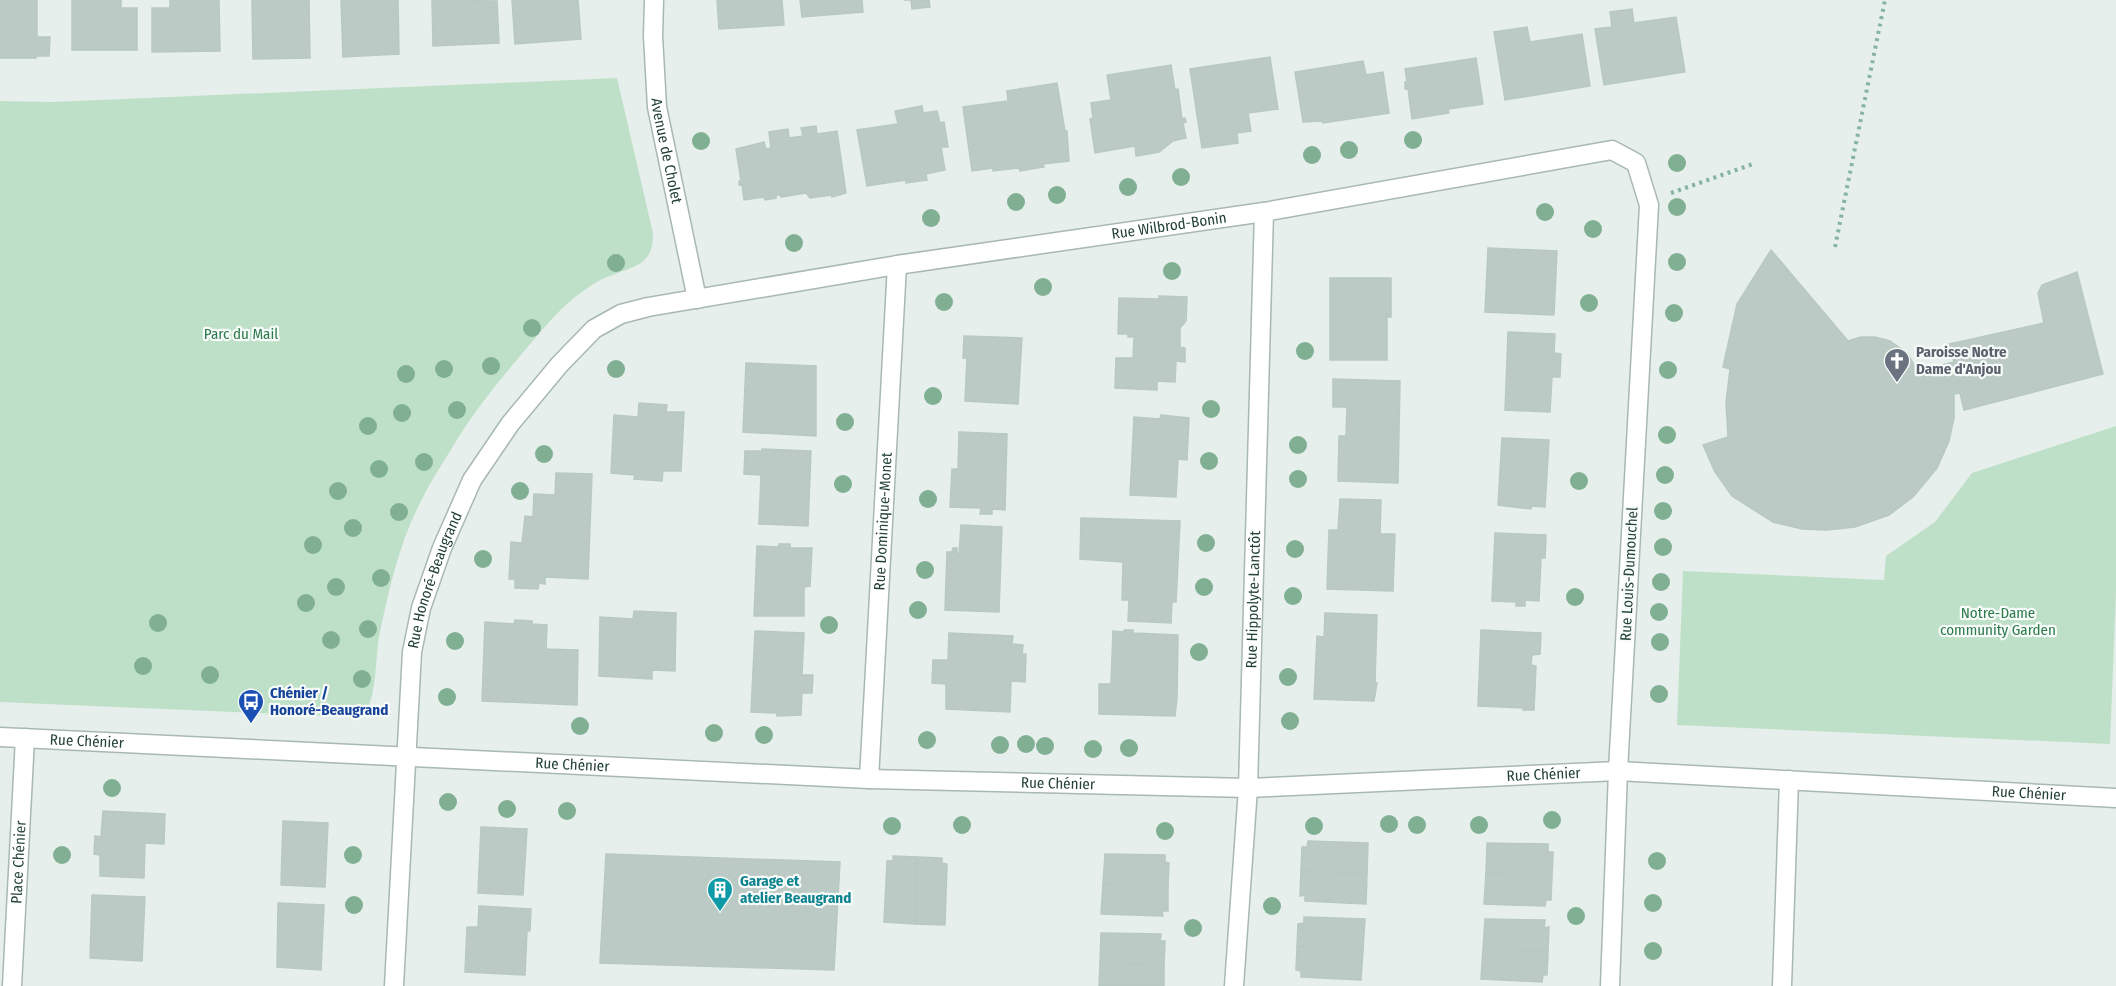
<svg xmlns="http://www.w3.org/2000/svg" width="2116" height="986" viewBox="0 0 2116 986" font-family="'Fira Sans Condensed',sans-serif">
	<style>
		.green { fill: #bfe0c8 }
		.building { fill: #bbcac4; stroke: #b8c9c2; stroke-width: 1.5 }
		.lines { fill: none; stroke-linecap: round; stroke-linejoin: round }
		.minor-casing { stroke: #a8b8b2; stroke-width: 21 }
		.path { stroke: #86b3a5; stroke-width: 4; stroke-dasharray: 3 4.5; stroke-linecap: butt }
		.minor { stroke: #fff; stroke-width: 18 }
		.tree { fill: #80af93 }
		.labels { text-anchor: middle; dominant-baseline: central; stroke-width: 4.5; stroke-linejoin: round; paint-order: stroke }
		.street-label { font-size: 15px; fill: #24423a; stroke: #f7fbf9 }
		.park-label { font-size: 15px; fill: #2d7a4b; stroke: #f7fbf9 }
		.worship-label { font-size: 15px; font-weight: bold; fill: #5b616d; stroke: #f7fbf9; text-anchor: start }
		.transit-label { font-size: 15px; font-weight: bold; fill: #164399; stroke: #f7fbf9; text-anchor: start }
		.culture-label { font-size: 15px; font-weight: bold; fill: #0d838f; stroke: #f7fbf9; text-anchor: start }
	</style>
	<rect width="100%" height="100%" fill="#e6efeb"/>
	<!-- green -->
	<g class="green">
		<path d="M617 78 653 233C654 265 634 266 610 276 601 279 593 284 586 289 562 305 544 328 525 350 499 381 473 412 452 448 441 466 429 484 420 503 399 543 388 593 379 637 376 654 376 697 367 708 363 713 357 715 351 717L0 702V101L53 102Z"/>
		<path d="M2116 426V593L2110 744 1677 725 1683 571 1884 580 1886 556 1935 522 1972 473Z"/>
	</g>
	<!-- building -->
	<g class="building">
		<path d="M0 0H37V37H50L49 56H36V58H0Z"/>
		<path d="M72 0H121V8H137V50H72Z"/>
		<path d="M170 0H219L220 51 152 52V8H170Z"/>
		<path d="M252 0H309L310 58 253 59Z"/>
		<path d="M341 0H398L399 54 343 57Z"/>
		<path d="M432 0 497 1 499 43 433 46Z"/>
		<path d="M512 0H578L581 39 515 44Z"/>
		<path d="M717 0H782L784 25 719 29Z"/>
		<path d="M800 0H862L863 12 802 17Z"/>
		<path d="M904 0H929L930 7 912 9 911 0Z"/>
		<path d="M1632 9 1634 23 1676 17 1685 72 1604 85 1595 29 1612 27 1610 12Z"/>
		<path d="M1527 27 1530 42 1582 34 1590 86 1505 100 1494 32Z"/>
		<path d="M1270 57 1278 109 1248 113 1251 131 1237 133 1238 143 1202 148 1190 69Z"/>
		<path d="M1476 58 1483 104 1448 109 1449 113 1412 119 1408 89H1405V82H1407L1405 69Z"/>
		<path d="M1363 61 1366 75 1383 72 1389 113 1323 123 1322 121 1303 122 1295 72Z"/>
		<path d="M1171 65 1175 90 1178 89 1182 119 1185 118 1186 122 1183 123 1186 138 1173 141 1159 152 1136 156 1135 146 1095 153 1090 119 1093 118 1091 103 1111 100 1107 75Z"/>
		<path d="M1057 83 1065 131H1067L1069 161 1043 164 1044 167 1020 171 1019 168 993 171V168L972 171 963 107 1008 101 1007 91Z"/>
		<path d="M922 106 923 113 937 111 940 123 944 122 948 147H941L945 170 926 174 927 180 906 183V180L867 186 857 130 898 124 895 111Z"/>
		<path d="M816 126 817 134 837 131 846 193 832 197V195L810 198 806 193 781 197V195H776V198L765 200 764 197 744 200 742 185H739V181H741L736 149 764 142 766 149 771 148 769 132 788 129 789 138 803 136 801 128Z"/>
		<path d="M1488 248 1557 251 1554 315 1485 312Z"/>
		<path d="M1771 250 1848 341 1861 337H1875L1890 341 1907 353 1917 370 1954 362 1949 344 2044 323 2038 293 2042 285 2077 272 2103 374 1964 410 1960 393 1954 394V418L1949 441 1937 468 1913 497 1889 515 1855 527 1827 530 1802 529 1773 522 1732 496 1715 472 1703 445 1728 437 1726 402 1730 369 1723 367 1737 304Z"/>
		<path d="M1330 278H1391V317H1387V360H1330Z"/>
		<path d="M1159 296 1187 297 1186 321 1180 328V347L1185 348V362L1176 361 1175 382 1157 381V390L1115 388 1116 358H1133L1134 337H1128V334H1118L1119 298 1159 299Z"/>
		<path d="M1508 332 1555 334 1554 353 1561 354 1560 377H1552L1550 412 1505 410Z"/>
		<path d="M964 336 1022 338 1018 404 965 401 967 358H963Z"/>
		<path d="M746 363 816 366V436L743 432Z"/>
		<path d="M1333 379 1400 381 1398 483 1338 481 1339 436H1346L1347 407H1333Z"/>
		<path d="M639 403 667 405 666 412H684L681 471H663L662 481 634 479 635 475 611 473 614 415 638 417Z"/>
		<path d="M1161 415 1189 418 1187 460 1178 459 1176 497 1130 495 1134 417 1160 419Z"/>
		<path d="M959 432 1007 434 1005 510 992 509V514H980L981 508 950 507 952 469H958Z"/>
		<path d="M1502 438 1549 440 1545 507 1531 506V509L1498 505Z"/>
		<path d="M762 449 811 451 808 526 759 524 761 475 744 474 745 451H762Z"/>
		<path d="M556 473 592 474 588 579 545 577V584L539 583 538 589 515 588V579H509L511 542 522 543 525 516 533 517 534 494 555 495Z"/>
		<path d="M1340 499 1381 500 1380 534H1395L1393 591 1327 589 1329 530H1338Z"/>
		<path d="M1081 518 1180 521 1176 602H1172L1171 623 1128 621 1129 600H1122L1123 562 1080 559Z"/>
		<path d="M961 525 1002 527 999 612 945 610 947 552H952L953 548H957V554L959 555Z"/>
		<path d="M1495 533 1546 535 1545 558H1541L1539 601 1525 600V606H1516V602L1492 601Z"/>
		<path d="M779 544H790V548H812L810 586 804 587V616H754L757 546 779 547Z"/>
		<path d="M634 611 676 613 675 671 652 670V679L599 676 600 617 633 619Z"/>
		<path d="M1325 613 1377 615 1375 683H1377L1374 701 1314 699 1317 636 1324 637Z"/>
		<path d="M515 620 532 621V624L547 625 546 649 578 650 577 705 482 701 485 622 514 624Z"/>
		<path d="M1124 630H1133V633L1178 635 1177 697 1175 716 1099 714V684H1111L1113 631 1124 632Z"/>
		<path d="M1481 630 1541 633 1540 654 1532 655 1531 665 1536 666 1534 710H1523L1524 708 1478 706Z"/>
		<path d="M755 631 804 633 802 675H813L812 693H802L801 715 777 716V713L751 712Z"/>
		<path d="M949 633 1013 636 1012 644 1023 645 1022 654H1026L1025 682 1011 681 1010 712 946 709V684L932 683 933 660H948Z"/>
		<path d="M103 811 165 814 164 844 145 843 144 878 100 876V855L94 854 95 836 101 837Z"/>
		<path d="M283 821 328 823 325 887 281 885Z"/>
		<path d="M481 827 527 829 523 895 478 893Z"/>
		<path d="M1308 841 1368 843 1367 874 1301 871 1302 847H1307Z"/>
		<path d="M1487 843 1548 844V852H1553L1552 876 1486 873Z"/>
		<path d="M606 854 840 862 834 970 600 963Z"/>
		<path d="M1105 854 1165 855V862L1169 863 1168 886 1103 884Z"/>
		<path d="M893 856 917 857 915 924 884 922 887 861H893Z"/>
		<path d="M917 857 942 858V863L947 864 945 925 915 924Z"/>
		<path d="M1301 871 1367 874 1366 904 1305 901V895L1300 896Z"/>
		<path d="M1486 873 1552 876 1551 900H1546L1545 906 1484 904Z"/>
		<path d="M1103 884 1168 886V911H1162L1163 916 1101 914Z"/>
		<path d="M92 895 145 897 142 961 90 958Z"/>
		<path d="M278 903 324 905 321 970 277 967Z"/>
		<path d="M479 906 531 909 530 931H527L525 975 465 972 467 927H478Z"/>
		<path d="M1304 917 1365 919 1363 950 1297 947 1298 924 1304 923Z"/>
		<path d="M1485 919 1545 920 1544 928 1549 927 1548 951 1483 949Z"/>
		<path d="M1101 933 1161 934 1160 941H1165L1164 965 1100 963Z"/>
		<path d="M1297 947 1363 950 1361 980 1301 977V971L1296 970Z"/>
		<path d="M1483 949 1548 951 1547 975H1543L1542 982 1481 979Z"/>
		<path d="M1100 963 1164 965V986H1099Z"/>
	</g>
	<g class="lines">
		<defs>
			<g id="minor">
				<path id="s1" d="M654 0 653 36 657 107 697 299"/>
				<path id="s2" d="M0 737 869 779 1248 788 1618 771 2116 798"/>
				<path id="s3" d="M869 779 897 265"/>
				<path id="s4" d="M12 986 25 738"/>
				<path id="s5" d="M394 986 412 652 421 608 442 548 472 480 510 424 560 364 594 329 621 314 648 307 897 265 1264 212 1612 150 1636 163 1649 205 1618 771 1610 986"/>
				<path id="s6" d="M1234 986 1248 788 1264 212"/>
				<path d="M1782 986 1789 780"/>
			</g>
		</defs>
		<!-- minor casing -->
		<use href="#minor" class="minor-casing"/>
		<!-- path -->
		<g class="path">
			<path d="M1671 193 1753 164"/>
			<path d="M1835 247 1885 0"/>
		</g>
		<!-- minor -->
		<use href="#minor" class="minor"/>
	</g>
	<!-- trees -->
	<g class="tree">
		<circle cx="1413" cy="140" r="9"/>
		<circle cx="701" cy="141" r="9"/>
		<circle cx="1349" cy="150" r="9"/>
		<circle cx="1312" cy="155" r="9"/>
		<circle cx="1677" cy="163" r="9"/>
		<circle cx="1181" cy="177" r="9"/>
		<circle cx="1128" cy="187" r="9"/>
		<circle cx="1057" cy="195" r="9"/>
		<circle cx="1016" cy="202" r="9"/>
		<circle cx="1677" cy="207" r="9"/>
		<circle cx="1545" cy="212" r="9"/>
		<circle cx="931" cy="218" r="9"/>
		<circle cx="1593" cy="229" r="9"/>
		<circle cx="794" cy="243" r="9"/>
		<circle cx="1677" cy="262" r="9"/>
		<circle cx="616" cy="263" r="9"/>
		<circle cx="1172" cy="271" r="9"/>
		<circle cx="1043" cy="287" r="9"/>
		<circle cx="944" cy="302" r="9"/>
		<circle cx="1589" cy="303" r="9"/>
		<circle cx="1674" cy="313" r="9"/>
		<circle cx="532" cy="328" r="9"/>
		<circle cx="1305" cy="351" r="9"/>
		<circle cx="491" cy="366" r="9"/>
		<circle cx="444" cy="369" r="9"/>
		<circle cx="616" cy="369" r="9"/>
		<circle cx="1668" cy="370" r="9"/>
		<circle cx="406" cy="374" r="9"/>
		<circle cx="933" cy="396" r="9"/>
		<circle cx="1211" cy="409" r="9"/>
		<circle cx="457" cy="410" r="9"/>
		<circle cx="402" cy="413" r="9"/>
		<circle cx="845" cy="422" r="9"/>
		<circle cx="368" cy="426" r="9"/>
		<circle cx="1667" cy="435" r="9"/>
		<circle cx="1298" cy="445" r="9"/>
		<circle cx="544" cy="454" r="9"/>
		<circle cx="1209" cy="461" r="9"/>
		<circle cx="424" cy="462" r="9"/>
		<circle cx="379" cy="469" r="9"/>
		<circle cx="1665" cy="475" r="9"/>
		<circle cx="1298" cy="479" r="9"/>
		<circle cx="1579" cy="481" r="9"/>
		<circle cx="843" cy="484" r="9"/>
		<circle cx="338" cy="491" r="9"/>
		<circle cx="520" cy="491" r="9"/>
		<circle cx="928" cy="499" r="9"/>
		<circle cx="1663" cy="511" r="9"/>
		<circle cx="399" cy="512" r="9"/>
		<circle cx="353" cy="528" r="9"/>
		<circle cx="1206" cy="543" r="9"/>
		<circle cx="313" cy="545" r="9"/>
		<circle cx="1663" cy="547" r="9"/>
		<circle cx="1295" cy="549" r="9"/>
		<circle cx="483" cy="559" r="9"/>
		<circle cx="925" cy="570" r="9"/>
		<circle cx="381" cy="578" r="9"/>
		<circle cx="1661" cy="582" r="9"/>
		<circle cx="336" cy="587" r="9"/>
		<circle cx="1204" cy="587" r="9"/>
		<circle cx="1293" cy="596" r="9"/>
		<circle cx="1575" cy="597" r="9"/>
		<circle cx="306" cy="603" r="9"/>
		<circle cx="918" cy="610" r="9"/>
		<circle cx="1659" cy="612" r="9"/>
		<circle cx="158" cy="623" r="9"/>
		<circle cx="829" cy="625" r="9"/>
		<circle cx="368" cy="629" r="9"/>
		<circle cx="331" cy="640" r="9"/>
		<circle cx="455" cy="641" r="9"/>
		<circle cx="1660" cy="642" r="9"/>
		<circle cx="1199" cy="652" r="9"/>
		<circle cx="143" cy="666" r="9"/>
		<circle cx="210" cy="675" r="9"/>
		<circle cx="1288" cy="677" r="9"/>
		<circle cx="362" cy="679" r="9"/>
		<circle cx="1659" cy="694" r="9"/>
		<circle cx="447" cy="697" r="9"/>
		<circle cx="1290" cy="721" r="9"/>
		<circle cx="580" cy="726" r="9"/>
		<circle cx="714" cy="733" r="9"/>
		<circle cx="764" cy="735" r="9"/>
		<circle cx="927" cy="740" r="9"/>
		<circle cx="1026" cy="744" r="9"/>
		<circle cx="1000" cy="745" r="9"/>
		<circle cx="1045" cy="746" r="9"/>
		<circle cx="1129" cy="748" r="9"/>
		<circle cx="1093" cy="749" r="9"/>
		<circle cx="112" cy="788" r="9"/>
		<circle cx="448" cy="802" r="9"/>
		<circle cx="507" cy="809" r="9"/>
		<circle cx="567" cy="811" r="9"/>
		<circle cx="1552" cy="820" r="9"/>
		<circle cx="1389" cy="824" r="9"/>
		<circle cx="962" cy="825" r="9"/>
		<circle cx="1417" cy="825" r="9"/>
		<circle cx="1479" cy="825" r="9"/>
		<circle cx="892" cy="826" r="9"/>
		<circle cx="1314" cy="826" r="9"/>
		<circle cx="1165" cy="831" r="9"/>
		<circle cx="62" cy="855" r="9"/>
		<circle cx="353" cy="855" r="9"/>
		<circle cx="1657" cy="861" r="9"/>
		<circle cx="1653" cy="903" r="9"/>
		<circle cx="354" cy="905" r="9"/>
		<circle cx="1272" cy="906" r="9"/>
		<circle cx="1576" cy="916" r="9"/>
		<circle cx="1193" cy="928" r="9"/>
		<circle cx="1653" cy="951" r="9"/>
	</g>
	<!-- icons -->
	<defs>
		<symbol id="church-pin" viewBox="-11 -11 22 30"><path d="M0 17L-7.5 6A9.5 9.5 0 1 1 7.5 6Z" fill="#6b7280" stroke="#f7fbf9"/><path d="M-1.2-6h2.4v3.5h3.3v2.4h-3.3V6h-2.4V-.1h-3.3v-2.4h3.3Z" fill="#fff"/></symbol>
		<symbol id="bus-pin" viewBox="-11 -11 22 30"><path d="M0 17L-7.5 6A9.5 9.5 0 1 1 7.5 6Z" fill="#1a4fb4" stroke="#f7fbf9"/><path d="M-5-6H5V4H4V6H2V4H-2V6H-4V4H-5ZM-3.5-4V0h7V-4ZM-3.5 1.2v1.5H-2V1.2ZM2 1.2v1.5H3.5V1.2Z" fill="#fff"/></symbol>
		<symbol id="building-pin" viewBox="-11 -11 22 30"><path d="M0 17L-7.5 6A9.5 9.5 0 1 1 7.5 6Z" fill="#0f9aa8" stroke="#f7fbf9"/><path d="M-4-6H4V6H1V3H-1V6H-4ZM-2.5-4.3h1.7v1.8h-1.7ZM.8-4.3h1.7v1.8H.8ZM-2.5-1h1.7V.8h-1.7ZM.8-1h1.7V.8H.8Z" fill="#fff"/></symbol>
	</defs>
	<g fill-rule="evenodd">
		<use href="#church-pin" x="1882" y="346" width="30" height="40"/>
		<use href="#bus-pin" x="236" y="687" width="30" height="40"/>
		<use href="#building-pin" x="705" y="875" width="30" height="40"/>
	</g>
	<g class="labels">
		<!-- street labels -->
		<g class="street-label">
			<text stroke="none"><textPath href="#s1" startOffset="152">Avenue de Cholet</textPath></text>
			<text stroke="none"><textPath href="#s5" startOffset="1298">Rue Wilbrod-Bonin</textPath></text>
			<text stroke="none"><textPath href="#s3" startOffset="258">Rue Dominique-Monet</textPath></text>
			<text transform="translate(1629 574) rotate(-87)">Rue Louis-Dumouchel</text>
			<text stroke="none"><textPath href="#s5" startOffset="410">Rue Honoré-Beaugrand</textPath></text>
			<text stroke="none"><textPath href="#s6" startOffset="387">Rue Hippolyte-Lanctôt</textPath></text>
			<text stroke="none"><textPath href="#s2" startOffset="87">Rue Chénier</textPath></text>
			<text stroke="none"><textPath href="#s2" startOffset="573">Rue Chénier</textPath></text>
			<text stroke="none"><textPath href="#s2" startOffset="1545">Rue Chénier</textPath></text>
			<text stroke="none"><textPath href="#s2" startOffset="1059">Rue Chénier</textPath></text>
			<text stroke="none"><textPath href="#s2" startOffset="2031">Rue Chénier</textPath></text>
			<text stroke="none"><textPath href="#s4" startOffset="124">Place Chénier</textPath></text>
		</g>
		<!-- park labels -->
		<g class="park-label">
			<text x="241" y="334">Parc du Mail</text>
			<text x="1998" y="613">Notre-Dame<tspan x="1998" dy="17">community Garden</tspan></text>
		</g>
		<!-- worship labels -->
		<g class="worship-label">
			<text x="1916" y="352">Paroisse Notre<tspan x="1916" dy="17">Dame d'Anjou</tspan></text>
		</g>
		<!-- transit labels -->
		<g class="transit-label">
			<text x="270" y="693">Chénier /<tspan x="270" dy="17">Honoré-Beaugrand</tspan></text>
		</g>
		<!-- culture labels -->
		<g class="culture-label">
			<text x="740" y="881">Garage et<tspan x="740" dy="17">atelier Beaugrand</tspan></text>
		</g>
	</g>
</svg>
